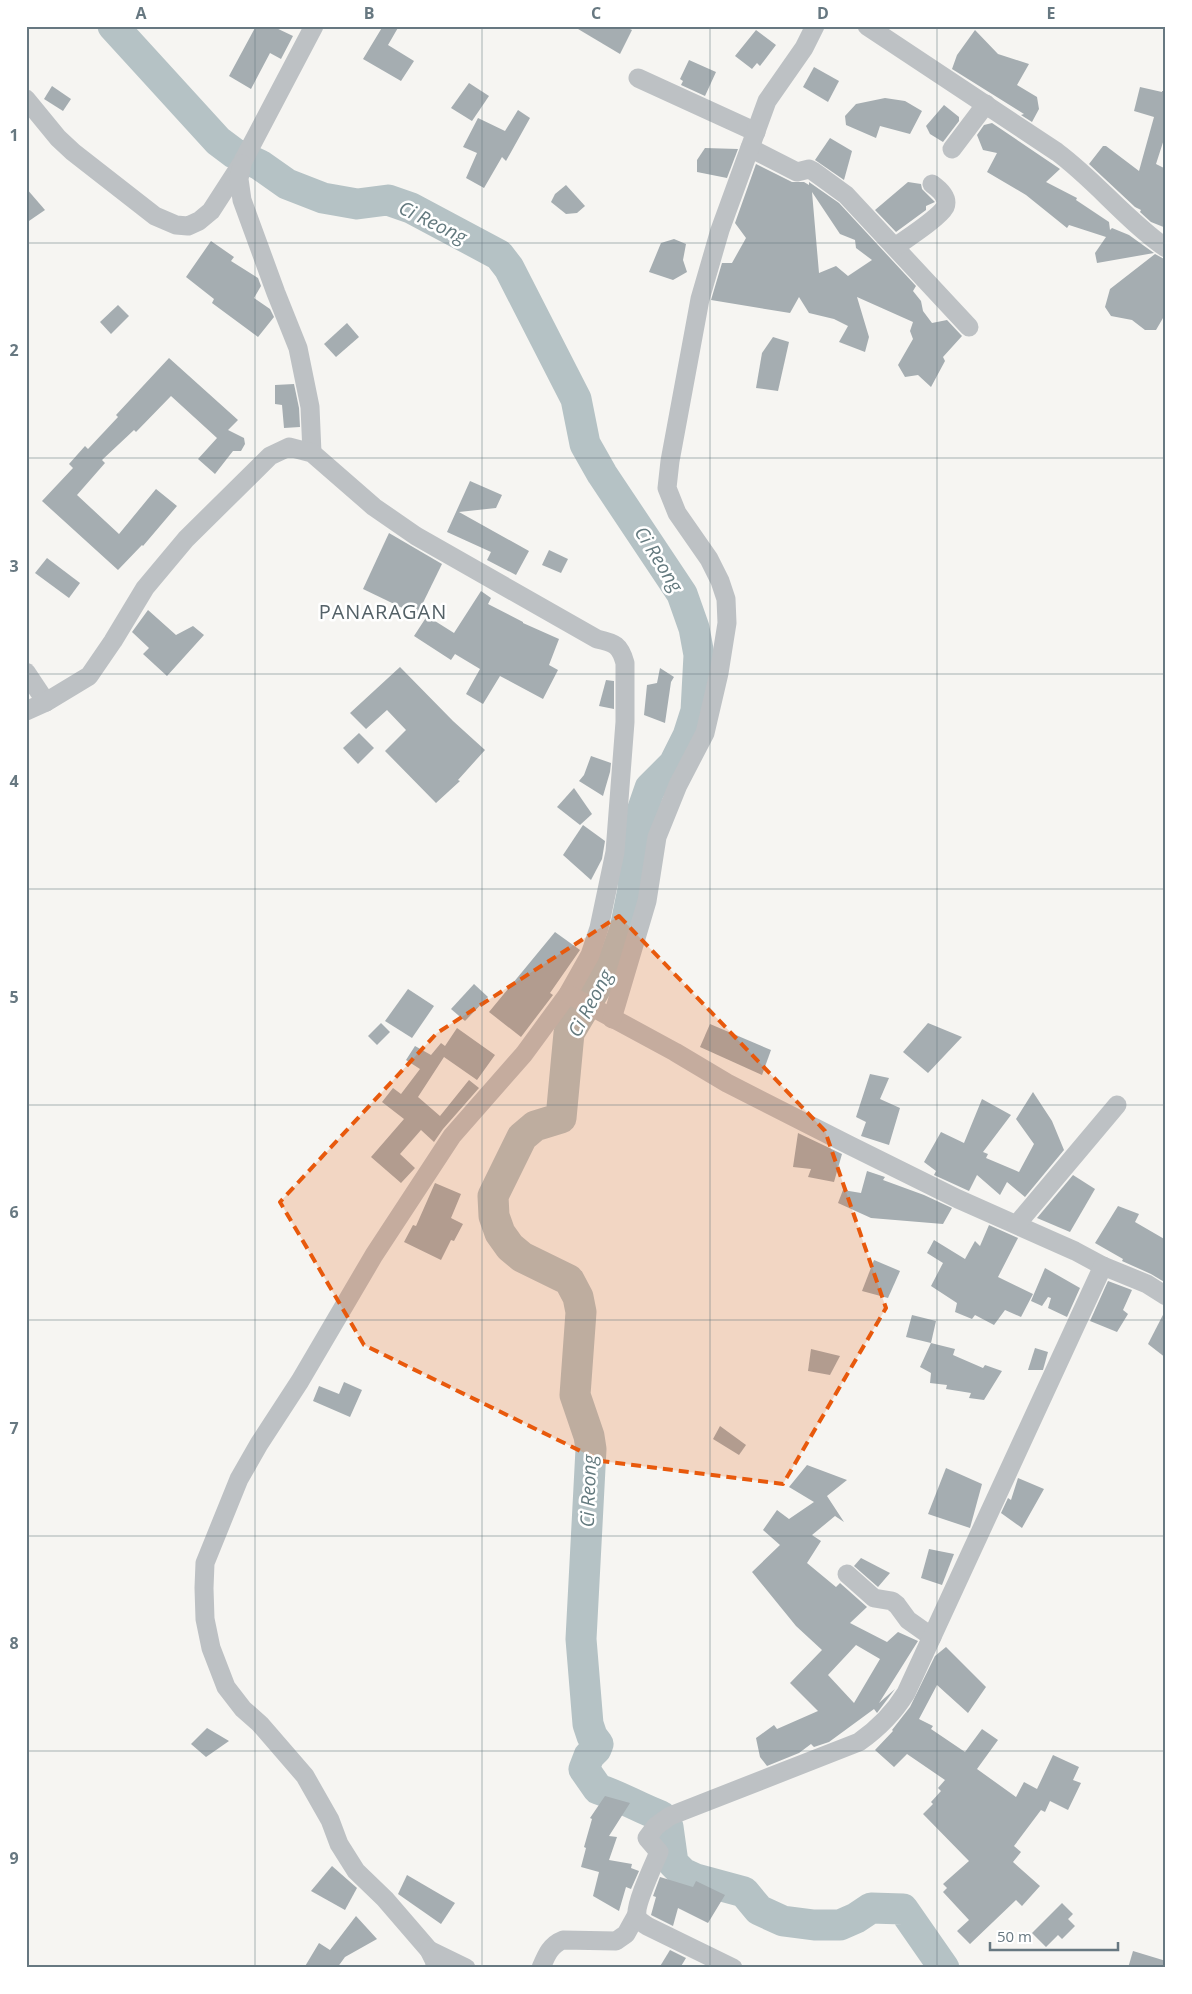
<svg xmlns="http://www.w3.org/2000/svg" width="1192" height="1994" viewBox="0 0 1192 1994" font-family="'Open Sans',sans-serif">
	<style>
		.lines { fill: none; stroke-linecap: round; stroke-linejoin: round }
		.river { stroke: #b5c2c5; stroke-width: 31 }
		.building { fill: #a5adb1; fill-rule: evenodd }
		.minor { stroke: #bdc1c4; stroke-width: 19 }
		.marked { fill: #e8590c; fill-opacity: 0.2; stroke: #e8590c; stroke-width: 4; stroke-dasharray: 10 6; stroke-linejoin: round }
		.grid { fill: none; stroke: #677881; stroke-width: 1; stroke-opacity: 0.55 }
		.labels { text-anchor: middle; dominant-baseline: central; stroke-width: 5; stroke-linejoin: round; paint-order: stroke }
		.water-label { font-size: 19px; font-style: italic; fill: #63797e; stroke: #fff }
		.quarter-label { font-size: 20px; letter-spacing: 1px; fill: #546167; stroke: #fff }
		.neatline { fill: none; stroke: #677881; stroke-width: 2 }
		.grid-label { font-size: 16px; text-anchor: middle; font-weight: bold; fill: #677881 }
	</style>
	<rect width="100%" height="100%" fill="#f6f5f2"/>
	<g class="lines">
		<!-- river -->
		<path class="river" d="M113 26 218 141 234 153 260 165 287 184 323 198 357 204 388 200 411 208 499 255 509 268 576 399 585 444 602 474 682 594 694 628 699 655 696 711 688 736 674 764 650 788 632 840 633 889 625 929 616 954 569 1033 561 1118 535 1126 522 1137 493 1196 494 1216 500 1233 510 1247 522 1257 569 1280 578 1297 581 1312 575 1395 589 1436 591 1449 581 1639 588 1724 592 1736 598 1744 596 1749 589 1756 584 1769 598 1789C620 1796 639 1808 661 1816L668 1827 673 1863 683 1873 696 1879 744 1892 759 1910 783 1921 814 1925H840L856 1918 871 1908 903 1909 944 1968"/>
	</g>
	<!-- building -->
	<g class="building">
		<path d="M256 26H272L293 36 281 59 270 53 251 89 229 76Z"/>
		<path d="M383 26H399L388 45 414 61 401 81 363 59Z"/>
		<path d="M573 26H624L632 30 620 54Z"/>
		<path d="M756 30 776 45 760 66 757 63 752 69 735 56Z"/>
		<path d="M975 30 998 54 1029 64 1017 85 1037 97 1039 109 1032 122 1021 115 1024 114 952 69 957 55Z"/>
		<path d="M689 60 716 72 705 96 681 85 683 81 680 79Z"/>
		<path d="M814 67 839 81 828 102 803 87Z"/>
		<path d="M469 83 489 96 472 121 451 108Z"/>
		<path d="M52 86 71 99 63 111 44 99Z"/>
		<path d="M1140 87 1162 92V91H1166V133L1156 164 1166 169V228L1151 222 1140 212 1141 210 1135 207 1089 164 1103 146H1106L1139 171 1154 117 1134 111Z"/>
		<path d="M885 98 905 101 922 111 910 134 880 126 876 138 846 125 845 116 856 104Z"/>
		<path d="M944 105 959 117V121L943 142 930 134 926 126Z"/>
		<path d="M518 110 530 118 506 161 502 157 484 188 466 178 477 153 463 147 478 118 505 131Z"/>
		<path d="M992 123 1060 169 1046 182 1077 198 1076 200 1109 222 1110 230 1112 228 1129 235 1154 253 1097 263 1095 253 1106 237 1069 225 1067 228 1026 195 987 172 997 153 983 150 977 135 984 125Z"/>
		<path d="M830 138 852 151 844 180 815 160Z"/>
		<path d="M705 148 738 149 727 178 697 172V160Z"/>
		<path d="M756 164 792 182H804L809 185V182L839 203 916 286 913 291 921 301 923 311 932 323 947 320 962 336 943 357 945 361 931 387 918 375 905 377 898 365 913 339 910 331 913 322 857 297 869 337 865 352 839 342 848 326 834 319 809 313 799 297 790 313 711 300 722 263H732L746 238 735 223ZM812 192 840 234 855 240 856 248 872 260 848 276 836 266 819 273Z"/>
		<path d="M908 182 921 184 922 189 935 202 926 206V210L896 232 875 210Z"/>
		<path d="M566 185 585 206 577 213 566 214 551 202 555 194Z"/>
		<path d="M26 188 45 210 26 223Z"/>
		<path d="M674 239 686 244 683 260 687 272 673 280 649 272 661 243Z"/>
		<path d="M211 241 234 257 231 261 258 278 261 286 254 298 270 309 274 317 258 337 212 303 214 299 186 277Z"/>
		<path d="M1155 254 1166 260V300L1163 318 1156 330H1145L1132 320 1111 316 1105 307 1110 289Z"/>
		<path d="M118 305 129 316 111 334 100 322Z"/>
		<path d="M347 323 359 337 336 357 324 344Z"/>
		<path d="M773 337 789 342 778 391 756 388 762 353Z"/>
		<path d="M169 358 238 420 228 430 244 438 245 444 241 451H233L215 474 198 459 217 438 171 396 136 432 134 430 102 460 105 463 77 495 119 534 156 489 177 506 143 546 142 545 118 570 42 501 73 468 69 464 85 446 88 449 118 417 116 415Z"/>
		<path d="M294 384 299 408 300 427 284 428 282 405 275 404V385Z"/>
		<path d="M470 481 502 495 496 508 459 512 529 551 516 575 487 560 491 552 447 532Z"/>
		<path d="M389 533 442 564 417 615 363 589Z"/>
		<path d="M549 550 568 559 561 573 542 565Z"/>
		<path d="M47 558 80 583 69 598 35 573Z"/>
		<path d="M481 591 491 598 488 604 523 622V623L559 639 549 665 558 670 543 699 500 676 483 704 466 694 480 669 455 654 451 660 414 636 427 616 454 633Z"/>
		<path d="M148 610 176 635 193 626 204 635 167 676 143 654 149 648 132 632Z"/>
		<path d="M400 667 453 721 485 750 458 780 460 781 436 803 385 751 406 730 387 710 366 729 350 713Z"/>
		<path d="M660 668 674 677 671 682 665 723 644 715 647 685 657 683Z"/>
		<path d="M606 680 614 681V709L599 706Z"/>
		<path d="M359 733 374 748 358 764 343 748Z"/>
		<path d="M591 756 611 763 610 772 603 796 579 781 584 775Z"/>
		<path d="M574 788 592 814 580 825 557 807Z"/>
		<path d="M583 825 605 841 602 859 591 880 563 855Z"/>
		<path d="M555 932 580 950 550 993 553 995 521 1037 489 1012Z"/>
		<path d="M474 984 488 997 465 1021 451 1009Z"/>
		<path d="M408 989 434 1006 412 1038 385 1021Z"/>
		<path d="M381 1023 390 1032 377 1045 368 1036Z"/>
		<path d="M928 1023 962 1037 928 1073 903 1052Z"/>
		<path d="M710 1024 771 1050 762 1075 700 1047Z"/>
		<path d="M457 1028 495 1055 477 1080 444 1057 418 1097 440 1116 469 1080 479 1088 443 1129 434 1142 421 1130 400 1154 415 1168 401 1183 371 1157 404 1119 382 1102 393 1088 401 1094 420 1069 406 1060 415 1046 431 1055 441 1043 445 1046Z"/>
		<path d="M870 1074 889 1078 880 1099 900 1108 889 1145 861 1136 866 1122 856 1117Z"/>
		<path d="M1033 1092 1052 1121 1064 1150 1025 1197 1007 1182 1000 1195 977 1175 969 1191 934 1175 936 1171 924 1162 941 1132 964 1143 982 1099 1011 1115 983 1152 988 1154 986 1158 1019 1172 1034 1144 1016 1119Z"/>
		<path d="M798 1133 842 1154 834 1182 808 1177 811 1169 793 1167Z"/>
		<path d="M867 1171 885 1177 883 1180 924 1195 952 1208 943 1224 871 1218 838 1203 843 1190 861 1193Z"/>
		<path d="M1073 1175 1095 1189 1070 1232 1037 1218Z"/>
		<path d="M435 1183 461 1194 451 1218 463 1224 454 1241 451 1240 441 1260 404 1242 413 1225 416 1226Z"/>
		<path d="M1118 1206 1139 1214 1135 1222 1166 1240V1283L1151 1274 1122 1261 1123 1259 1095 1243Z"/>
		<path d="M989 1225 1018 1238 998 1277 1033 1294 1021 1317 1005 1310 994 1325 975 1315 972 1319 955 1312 957 1303 931 1286 943 1263 927 1253 934 1240 965 1259 975 1241 980 1246Z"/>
		<path d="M874 1260 900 1271 888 1298 862 1291Z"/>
		<path d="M1045 1268 1080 1288 1067 1317 1048 1308 1051 1298 1048 1297 1042 1306 1031 1301Z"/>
		<path d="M1108 1281 1132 1290 1123 1310 1128 1314 1117 1332 1090 1321Z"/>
		<path d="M1166 1309V1358L1148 1344Z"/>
		<path d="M912 1315 936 1321 931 1343 906 1337Z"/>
		<path d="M931 1343 955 1349 953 1355 983 1368 985 1365 1002 1371 984 1400 969 1398 971 1393 946 1389 947 1385 930 1383 931 1373 920 1367Z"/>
		<path d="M1035 1348 1048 1352 1043 1370H1028Z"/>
		<path d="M811 1349 840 1356 830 1375 808 1371Z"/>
		<path d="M344 1382 362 1390 350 1417 313 1401 319 1386 339 1394Z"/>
		<path d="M720 1426 746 1445 739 1455 713 1439Z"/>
		<path d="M807 1465 847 1480 827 1496 844 1522 835 1516 812 1535 821 1541 807 1563 836 1587 840 1583 867 1607 850 1623 887 1642 898 1632 918 1641 879 1703 895 1689 877 1713 874 1709 829 1742 814 1747 811 1744 799 1753 767 1766 760 1757 756 1738 774 1725 777 1729 818 1711 790 1683 822 1650 796 1626 752 1572 780 1545 763 1530 777 1510 789 1519 814 1502 789 1487ZM856 1645 880 1659 854 1703 828 1675Z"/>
		<path d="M946 1468 982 1484 970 1528 928 1514Z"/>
		<path d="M1018 1478 1044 1489 1022 1528 1001 1513 1008 1498 1011 1500Z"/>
		<path d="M929 1549 954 1554 942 1585 921 1578Z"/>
		<path d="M861 1558 890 1573 878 1587 854 1566Z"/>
		<path d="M946 1647 986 1687 968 1713 937 1685 919 1719 933 1726 931 1729 965 1752 982 1729 998 1740 977 1769 1016 1797 1024 1782 1037 1789 1053 1755 1079 1767 1073 1780 1081 1783 1068 1810 1050 1801 1045 1812 1041 1810 1014 1846 1021 1852 1013 1862 1040 1886 1022 1906 1016 1900 970 1944 957 1931 969 1920 943 1892 947 1888 943 1884 969 1861 923 1814 933 1804 931 1802 941 1791 938 1788 945 1780 907 1754 894 1767 875 1750 893 1731 892 1730 910 1707 935 1656Z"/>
		<path d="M207 1728 229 1741 206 1757 191 1744Z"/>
		<path d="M605 1796 630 1803 609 1836 617 1837 609 1860 632 1864 631 1868 639 1871 631 1889 626 1887 619 1911 593 1896 599 1872 581 1867 586 1848 584 1847 592 1819 590 1818Z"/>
		<path d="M332 1866 357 1888 345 1910 311 1891Z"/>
		<path d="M407 1875 455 1903 441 1924 398 1894Z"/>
		<path d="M660 1877 693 1887 696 1881 725 1895 708 1923 678 1908 673 1926 651 1915 656 1897 653 1896Z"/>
		<path d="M1062 1903 1073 1914 1068 1919 1075 1926 1062 1939 1058 1935 1046 1947 1032 1933Z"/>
		<path d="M356 1916 377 1939 345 1957 337 1968H304L319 1943 330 1950Z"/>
		<path d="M670 1950 686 1958 680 1968H659Z"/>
		<path d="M1133 1951 1166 1961V1968H1128Z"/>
	</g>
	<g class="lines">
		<!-- minor -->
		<g class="minor">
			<path d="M867 26 1057 152C1096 181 1126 220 1166 248"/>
			<path d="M638 78 756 132"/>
			<path d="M26 99 58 138 73 152 155 216 176 225 188 226 199 221 211 211 242 163 314 26"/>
			<path d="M750 148 797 172 809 169 813 171 846 195 969 327"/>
			<path d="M952 149 986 104"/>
			<path d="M242 164 239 179 242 200 276 293 298 348 310 407 312 453"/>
			<path d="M895 247C906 239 939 218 945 207 949 197 939 189 932 184"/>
			<path d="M26 672 46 702"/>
			<path d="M26 711 46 702 89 676 113 641 145 588 186 539 270 456 289 447 312 453 374 507 416 536 597 639C615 643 620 645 625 663V722L615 852 599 928 590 955 568 994 524 1054 452 1136 374 1255 300 1381 259 1444 239 1479 205 1563 204 1588 205 1619 211 1648 226 1687 243 1709 260 1724 305 1776 330 1820 339 1844 356 1871 385 1899 429 1950 434 1960 436 1968"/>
			<path d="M568 994 675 1052 727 1083 849 1145 958 1199 1075 1251 1103 1266 1147 1284 1166 1296"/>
			<path d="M612 1019 647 901 657 837 678 785 705 733 719 673 727 623 726 599 720 581 709 559 677 513 667 488 670 461 700 299 720 230 767 101 804 48 815 26"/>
			<path d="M1017 1224 1117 1105"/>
			<path d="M847 1574 874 1598 892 1601 897 1605 908 1620 932 1637"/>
			<path d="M429 1950 466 1968"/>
			<path d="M541 1968C546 1956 550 1945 563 1940L616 1941 626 1934 636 1916"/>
			<path d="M733 1968 647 1926C643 1923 637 1920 637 1915 635 1904 654 1864 659 1852L647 1838 656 1826 670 1816 859 1742C879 1728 893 1714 906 1693L1103 1266"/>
		</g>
	</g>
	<!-- marked area -->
	<path class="marked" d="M619 916 825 1131 886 1308 783 1484 601 1461 364 1345 280 1202 437 1033Z"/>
	<!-- grid -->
	<path class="grid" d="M255 26V1968M482 26V1968M710 26V1968M937 26V1968M26 243H1166M26 458H1166M26 674H1166M26 889H1166M26 1105H1166M26 1320H1166M26 1536H1166M26 1751H1166"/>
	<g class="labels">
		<!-- water labels -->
		<g class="water-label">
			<text transform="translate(433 222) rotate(26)">Ci Reong</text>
			<text transform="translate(659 559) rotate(58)">Ci Reong</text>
			<text transform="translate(590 1003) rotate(-62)">Ci Reong</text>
			<text transform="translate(588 1491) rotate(-88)">Ci Reong</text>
		</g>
		<!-- quarter labels -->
		<g class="quarter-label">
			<text x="383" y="611">PANARAGAN</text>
		</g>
	</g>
	<!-- border -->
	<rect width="1192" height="1994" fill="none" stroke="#ffffff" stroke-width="55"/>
	<!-- scale -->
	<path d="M990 1942v8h128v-8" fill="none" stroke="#677881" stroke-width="2.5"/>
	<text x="997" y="1942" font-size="15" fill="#677881" stroke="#ffffff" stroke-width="4" paint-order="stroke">50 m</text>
	<rect x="28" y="28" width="1136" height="1938" class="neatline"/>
	<g class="grid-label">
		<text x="141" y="19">A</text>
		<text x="369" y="19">B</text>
		<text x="596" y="19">C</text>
		<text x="823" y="19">D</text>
		<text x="1051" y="19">E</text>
		<text x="14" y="141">1</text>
		<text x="14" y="356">2</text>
		<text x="14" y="572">3</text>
		<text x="14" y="787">4</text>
		<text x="14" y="1003">5</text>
		<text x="14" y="1218">6</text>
		<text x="14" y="1434">7</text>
		<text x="14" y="1649">8</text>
		<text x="14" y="1864">9</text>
	</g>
</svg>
